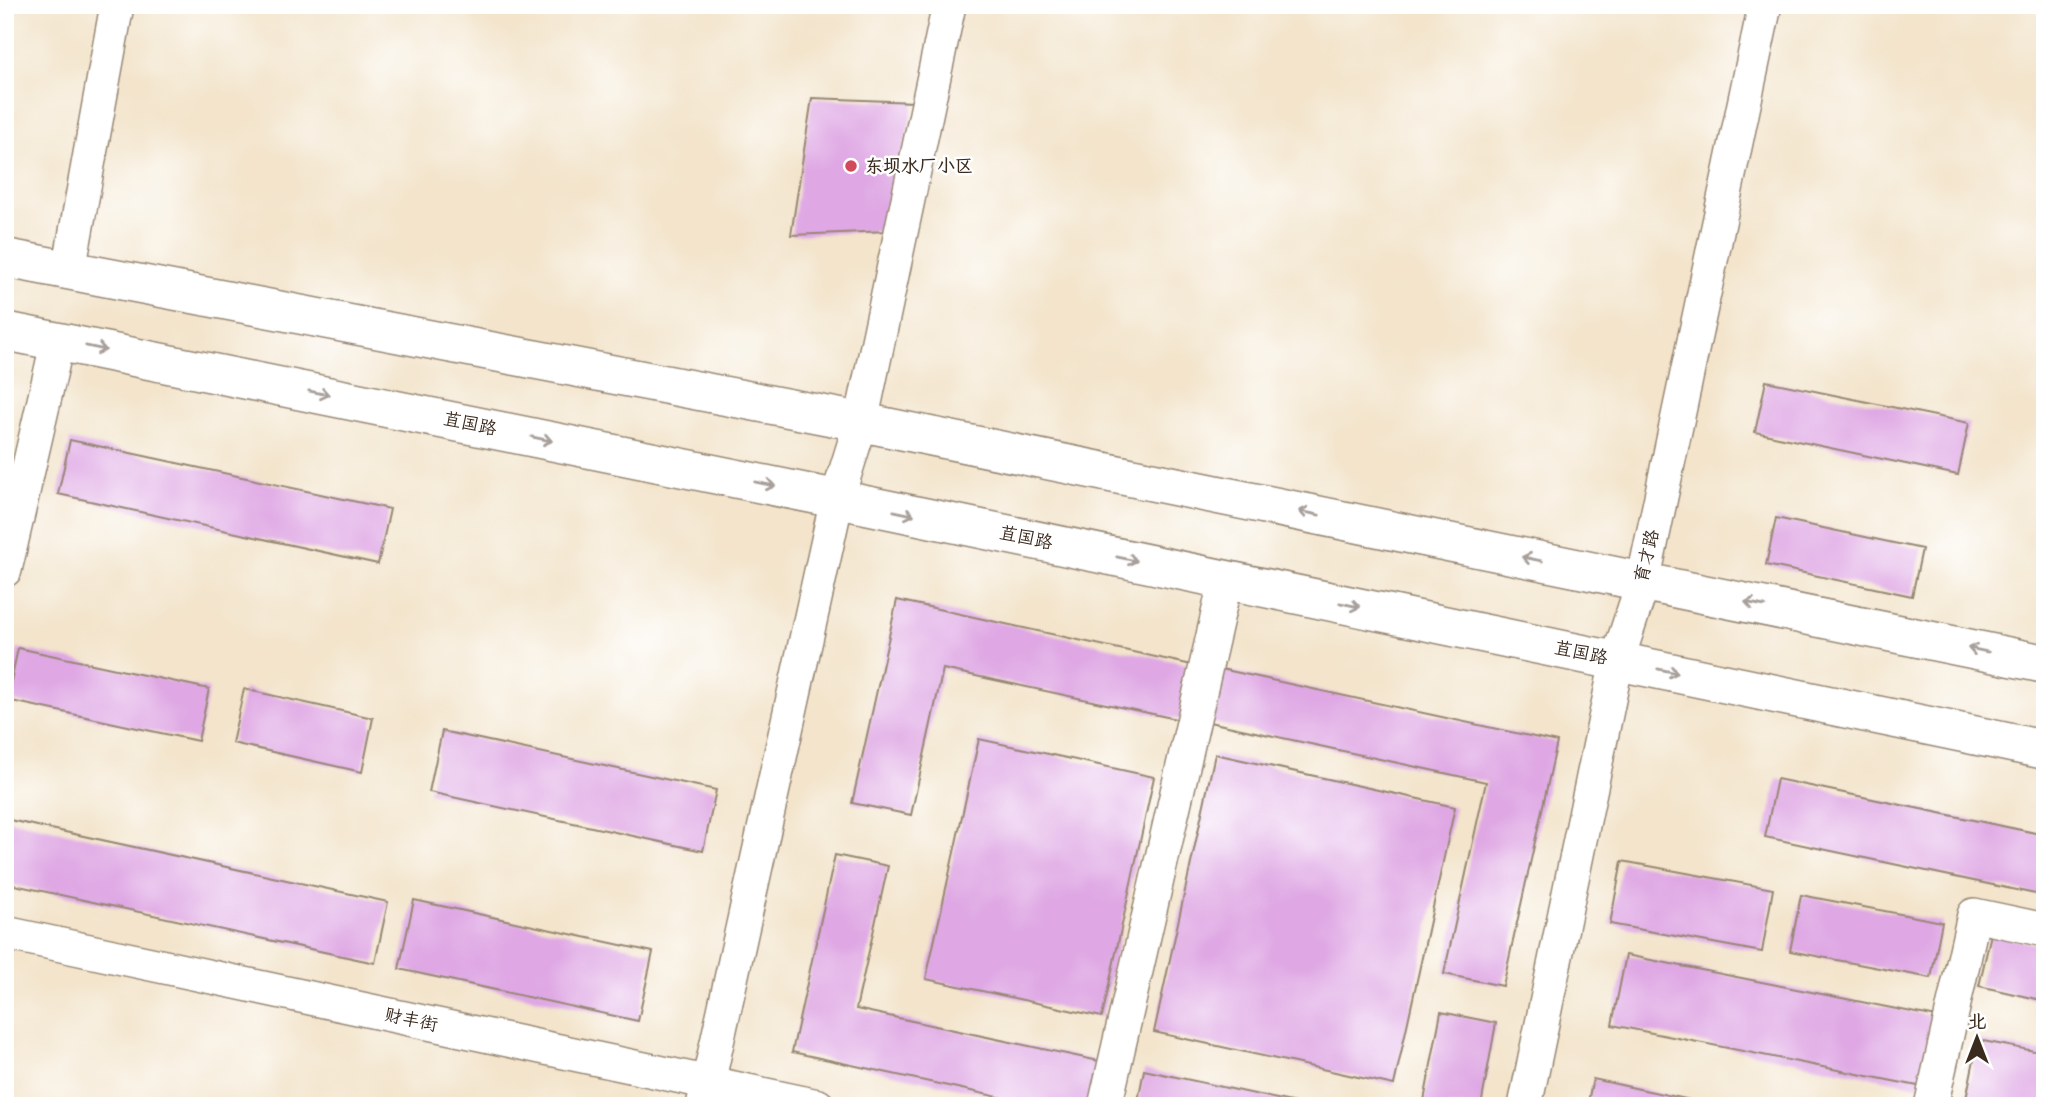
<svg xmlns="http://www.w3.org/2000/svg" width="2050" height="1111" viewBox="0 0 2050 1111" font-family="Pangolin,'LXGW WenKai TC',sans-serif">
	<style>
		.building { fill: #dfa8e4 }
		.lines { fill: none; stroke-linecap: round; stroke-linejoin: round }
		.minor-casing { stroke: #978774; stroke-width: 36 }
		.major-casing { stroke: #978774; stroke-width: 41 }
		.minor { stroke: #fff; stroke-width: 33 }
		.major { stroke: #fff; stroke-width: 38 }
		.oneway { stroke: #a79f9a }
		.poi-dot { fill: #d1495b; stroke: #fff; stroke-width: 2.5 }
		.labels { text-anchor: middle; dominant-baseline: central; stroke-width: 5; stroke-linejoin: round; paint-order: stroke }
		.poi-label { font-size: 18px; font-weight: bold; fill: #3b2a1e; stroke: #fff; text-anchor: start }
		.street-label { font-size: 18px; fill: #3b2a1e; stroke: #fff }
	</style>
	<rect width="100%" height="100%" fill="#fff"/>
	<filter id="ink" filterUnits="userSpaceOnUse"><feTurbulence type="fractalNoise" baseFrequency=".0143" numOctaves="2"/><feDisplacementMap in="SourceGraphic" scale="14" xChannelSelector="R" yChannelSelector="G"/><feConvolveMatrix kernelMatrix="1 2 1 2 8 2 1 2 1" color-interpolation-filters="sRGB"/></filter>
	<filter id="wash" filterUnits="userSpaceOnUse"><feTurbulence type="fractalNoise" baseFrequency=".00686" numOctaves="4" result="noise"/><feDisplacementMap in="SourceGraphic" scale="28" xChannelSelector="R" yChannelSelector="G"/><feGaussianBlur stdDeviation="1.57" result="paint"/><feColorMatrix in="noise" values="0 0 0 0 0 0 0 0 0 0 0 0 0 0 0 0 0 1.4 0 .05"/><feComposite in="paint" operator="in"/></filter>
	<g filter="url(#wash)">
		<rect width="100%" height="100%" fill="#f3e4cb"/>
		<g id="blocks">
			<!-- building -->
			<g class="building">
				<path d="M812 98 914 102 888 231 791 235Z"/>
				<path d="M1766 381 1969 423 1958 475 1755 432Z"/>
				<path d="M70 440 390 509 378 564 58 494Z"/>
				<path d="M1776 518 1922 549 1912 596 1766 565Z"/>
				<path d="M897 600 1192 665 1181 720 943 669 911 815 852 803Z"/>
				<path d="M18 648 209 689 198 741 7 700Z"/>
				<path d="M1221 669 1557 742 1503 986 1444 974 1486 782 1209 722Z"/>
				<path d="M244 689 373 718 362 772 232 743Z"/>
				<path d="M442 731 716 790 703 851 429 792Z"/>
				<path d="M979 739 1154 777 1102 1017 926 979Z"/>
				<path d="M1215 754 1455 807 1394 1085 1154 1032Z"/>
				<path d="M1777 779 2045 835V896L1765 837Z"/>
				<path d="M5 819 388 902 375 963 5 883Z"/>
				<path d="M835 855 888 866 856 1009 1099 1061 1089 1106H1040L792 1052Z"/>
				<path d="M1622 861 1773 889 1762 952 1610 924Z"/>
				<path d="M1801 895 1942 922 1931 978 1790 951Z"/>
				<path d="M414 900 653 952 638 1021 399 969Z"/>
				<path d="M1991 934 2045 946V1001L1979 986Z"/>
				<path d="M1626 955 1942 1018 1928 1088 1612 1025Z"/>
				<path d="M1441 1012 1496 1023 1481 1106H1423Z"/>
				<path d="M1978 1040 2045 1053V1106H1999L1966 1099Z"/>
				<path d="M1144 1070 1305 1105V1106H1137Z"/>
				<path d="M1593 1079 1714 1105V1106H1587Z"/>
			</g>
		</g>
	</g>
	<g filter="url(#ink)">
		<use href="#blocks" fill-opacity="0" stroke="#978774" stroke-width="2"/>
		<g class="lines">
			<defs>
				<g id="minor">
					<path d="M69 270 117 5"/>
					<path d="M5 570 58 340"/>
					<path d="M5 933 818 1106"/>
					<path d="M703 1106 837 499 861 422 949 5"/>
					<path d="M1105 1106 1226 579"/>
					<path d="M1525 1106 1617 661 1643 582 1765 5"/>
					<path d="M1931 1106 1974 915 2045 930"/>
				</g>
				<g id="major">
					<path d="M5 258 861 422 2045 664"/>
					<path d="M5 331 837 499 2045 750"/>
				</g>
			</defs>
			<!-- minor casing -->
			<use href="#minor" class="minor-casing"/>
			<!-- major casing -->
			<use href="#major" class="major-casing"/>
			<!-- minor -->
			<use href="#minor" class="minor"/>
			<!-- major -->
			<use href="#major" class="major"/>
		</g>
		<!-- one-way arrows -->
		<defs><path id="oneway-shaft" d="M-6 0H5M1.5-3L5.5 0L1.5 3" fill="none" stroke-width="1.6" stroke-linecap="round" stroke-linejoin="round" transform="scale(1.75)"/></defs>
		<g class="oneway">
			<use href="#oneway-shaft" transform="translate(96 348) rotate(12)"/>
			<use href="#oneway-shaft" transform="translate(319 393) rotate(12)"/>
			<use href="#oneway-shaft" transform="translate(542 439) rotate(12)"/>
			<use href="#oneway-shaft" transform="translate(765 484) rotate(12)"/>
			<use href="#oneway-shaft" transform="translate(904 513) rotate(12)"/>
			<use href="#oneway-shaft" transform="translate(1309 513) rotate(-168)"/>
			<use href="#oneway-shaft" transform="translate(1127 559) rotate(12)"/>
			<use href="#oneway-shaft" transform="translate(1532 559) rotate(-168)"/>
			<use href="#oneway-shaft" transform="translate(1755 604) rotate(-169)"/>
			<use href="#oneway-shaft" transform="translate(1350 605) rotate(12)"/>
			<use href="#oneway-shaft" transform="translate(1978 650) rotate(-168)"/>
			<use href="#oneway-shaft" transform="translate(1668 671) rotate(12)"/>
		</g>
	</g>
	<!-- markers -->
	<circle class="poi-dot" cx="851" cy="166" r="7"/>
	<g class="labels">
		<!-- poi labels -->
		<g class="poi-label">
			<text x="865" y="166">东坝水厂小区</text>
		</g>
		<!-- street labels -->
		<g class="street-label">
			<text transform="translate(470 424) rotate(12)">苴国路</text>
			<text transform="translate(1026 538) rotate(12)">苴国路</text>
			<text transform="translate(1647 556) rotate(-77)">育才路</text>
			<text transform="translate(1581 653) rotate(12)">苴国路</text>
			<text transform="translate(411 1020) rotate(12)">财丰街</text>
		</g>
	</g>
	<!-- margin -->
	<rect width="2050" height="1111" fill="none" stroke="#fff" stroke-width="28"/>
	<!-- north arrow -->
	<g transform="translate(1977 1038)" stroke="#ffffff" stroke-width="5" paint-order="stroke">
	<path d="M0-5L12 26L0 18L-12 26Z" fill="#3b2a1e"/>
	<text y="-10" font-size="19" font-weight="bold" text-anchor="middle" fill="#3b2a1e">北</text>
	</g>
</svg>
